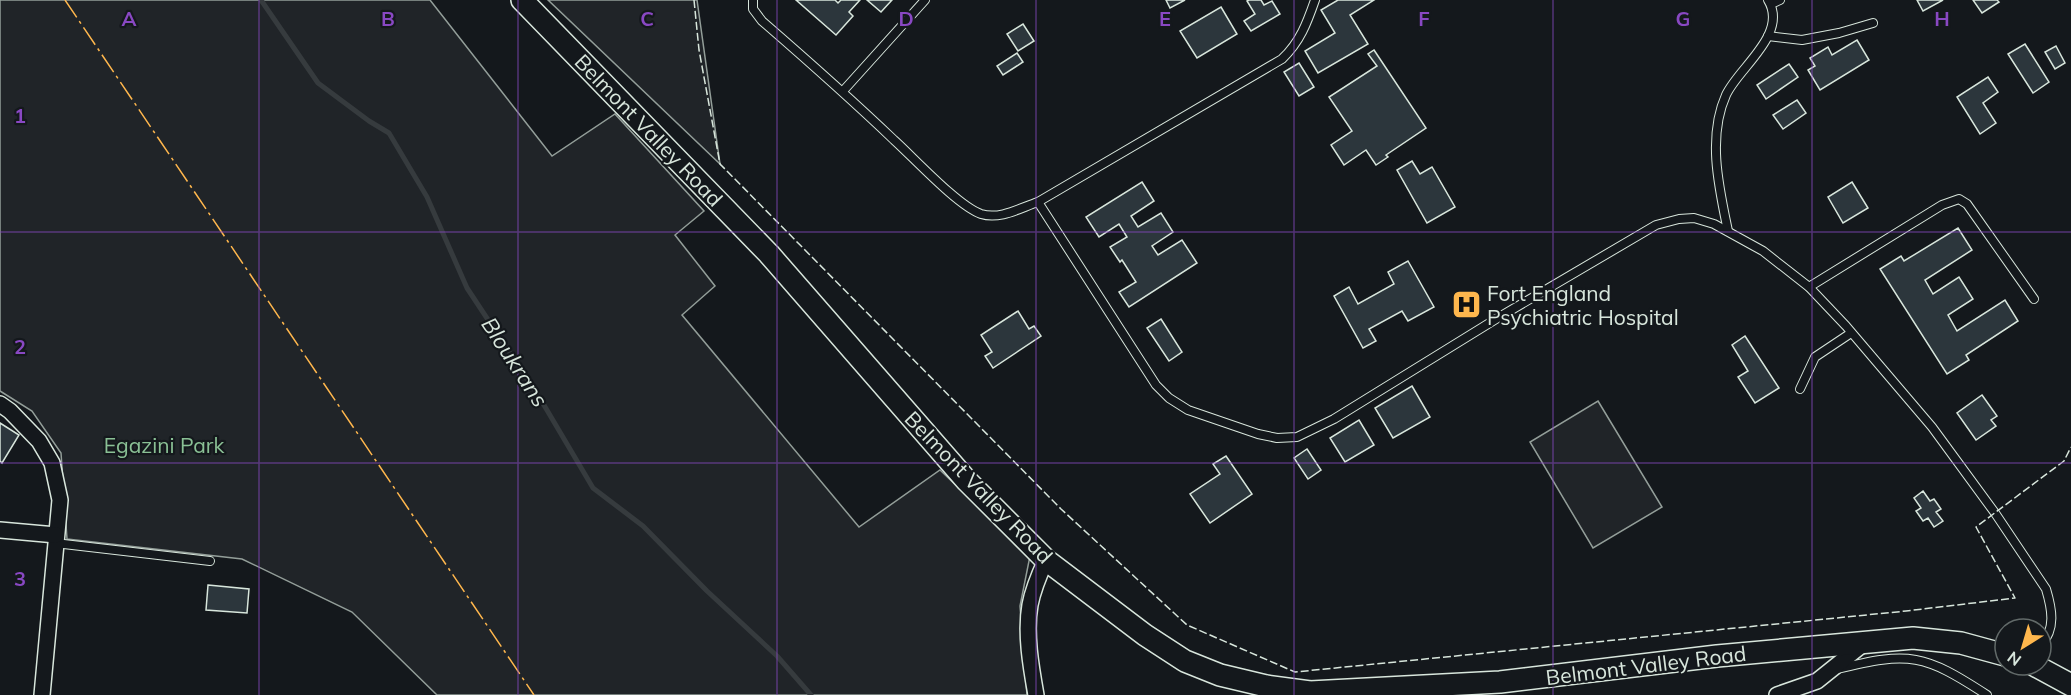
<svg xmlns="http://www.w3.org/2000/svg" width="2071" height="695" viewBox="0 0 2071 695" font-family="Mulish,sans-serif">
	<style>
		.green { fill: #202428; stroke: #939e99; stroke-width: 1.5 }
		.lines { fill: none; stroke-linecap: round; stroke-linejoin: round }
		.stream { stroke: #363b3e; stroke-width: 5 }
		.building { fill: #2c363c; stroke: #d8e6dc; stroke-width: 1.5 }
		.lane-casing { stroke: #d8e6dc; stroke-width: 10 }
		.street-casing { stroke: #d8e6dc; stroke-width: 18 }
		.secondary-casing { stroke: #d8e6dc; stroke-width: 24 }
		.lane { stroke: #14181c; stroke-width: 8 }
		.street { stroke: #14181c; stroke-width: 15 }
		.secondary { stroke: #14181c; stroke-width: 21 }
		.fence { stroke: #d8e6dc; stroke-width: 1.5; stroke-dasharray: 8 3; stroke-linecap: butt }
		.power { stroke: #ffb74d; stroke-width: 1.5; stroke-dasharray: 21 4.5 3 4.5; stroke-linecap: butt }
		.grid { fill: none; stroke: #8948c3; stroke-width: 1.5; stroke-opacity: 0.55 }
		.labels { text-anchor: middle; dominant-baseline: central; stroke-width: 4.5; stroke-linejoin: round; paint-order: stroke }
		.street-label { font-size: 21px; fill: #d8e6dc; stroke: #14181c }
		.poi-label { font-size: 21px; fill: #d8e6dc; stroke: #14181c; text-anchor: start }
		.park-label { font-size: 21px; fill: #8ac095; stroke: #14181c }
		.water-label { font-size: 22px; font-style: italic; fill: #d8e6dc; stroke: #14181c }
		.grid-label { font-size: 20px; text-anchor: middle; font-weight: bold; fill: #8948c3; stroke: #14181c; stroke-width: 4.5; stroke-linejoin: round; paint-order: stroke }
	</style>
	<rect width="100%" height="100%" fill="#14181c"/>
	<!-- green -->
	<g class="green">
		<path d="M0 0H430L552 156 615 114 704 211 675 235 715 286 682 315 859 527 940 470 1030 556 1020 606 1027 695H437L352 612 242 559 67 539 61 453 32 411 0 391Z"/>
		<path d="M548 0H697L720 164Z"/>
		<path d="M1598 401 1662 507 1593 548 1530 442Z"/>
	</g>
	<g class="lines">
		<!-- stream -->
		<path class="stream" d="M261 0 318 83 369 121 389 133 427 197 467 288 541 400 593 488 643 526 707 591 777 656 811 695"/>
	</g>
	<!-- building -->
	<g class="building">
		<path d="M796 0H835L838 3 841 0H860L849 12 853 16 836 35Z"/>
		<path d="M867 0H892L881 12Z"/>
		<path d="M1166 0H1185L1170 8Z"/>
		<path d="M1249 0H1261L1264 5 1272 1 1280 14 1251 31 1244 21 1255 14 1247 1Z"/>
		<path d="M1338 0H1374L1350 15 1368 44 1318 73 1305 51 1335 33 1321 10Z"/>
		<path d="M1917 0H1943L1923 11Z"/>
		<path d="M1973 0H1997L1999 2 1982 13Z"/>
		<path d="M1221 7 1237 34 1197 58 1180 31Z"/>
		<path d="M1023 24 1034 41 1018 51 1007 34Z"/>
		<path d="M1857 40 1869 60 1820 90 1808 70 1815 66 1810 58 1828 47 1832 55Z"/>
		<path d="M2025 44 2049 82 2033 93 2008 54Z"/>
		<path d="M2056 46 2065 63 2055 69 2045 52Z"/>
		<path d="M1374 50 1426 128 1386 155 1388 157 1376 165 1366 150 1344 165 1331 145 1352 131 1329 97 1377 66 1368 54Z"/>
		<path d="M1017 53 1023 62 1003 75 997 66Z"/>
		<path d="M1299 63 1314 87 1299 96 1284 72Z"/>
		<path d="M1789 64 1798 77 1766 99 1757 85Z"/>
		<path d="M1988 77 1998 92 1983 103 1996 123 1980 134 1957 97Z"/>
		<path d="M1797 100 1806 113 1783 129 1773 115Z"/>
		<path d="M1412 161 1420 174 1432 167 1455 207 1427 223 1397 170Z"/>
		<path d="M1142 182 1154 201 1131 216 1138 227 1161 213 1173 232 1152 246 1158 255 1182 240 1197 263 1129 307 1119 292 1136 282 1122 260 1120 262 1110 247 1127 237 1119 224 1099 237 1086 217Z"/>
		<path d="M1852 182 1868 208 1843 223 1828 197Z"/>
		<path d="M1958 228 1972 250 1925 280 1933 294 1959 277 1973 299 1948 315 1957 331 2005 300 2018 321 1966 355 1969 360 1947 374 1880 269 1901 256 1904 261Z"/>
		<path d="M1408 261 1434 307 1408 321 1402 311 1369 329 1376 341 1363 348 1334 296 1349 287 1358 304 1394 284 1388 272Z"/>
		<path d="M1018 311 1029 329 1034 326 1041 336 993 368 985 356 992 352 981 335Z"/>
		<path d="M1161 319 1182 352 1169 361 1147 328Z"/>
		<path d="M1745 336 1779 388 1755 403 1738 377 1748 371 1732 345Z"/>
		<path d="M1412 386 1430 417 1393 438 1375 408Z"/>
		<path d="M1982 395 1997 416 1991 420 1996 426 1976 440 1957 413Z"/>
		<path d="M1359 420 1374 445 1345 462 1330 438Z"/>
		<path d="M0 423 19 435 2 463 0 461Z"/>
		<path d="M1307 449 1321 470 1308 479 1294 458Z"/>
		<path d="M1226 456 1252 494 1210 523 1190 494 1220 474 1213 464Z"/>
		<path d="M1923 491 1930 501 1934 499 1941 509 1936 512 1943 521 1934 527 1928 518 1923 521 1916 511 1921 508 1914 498Z"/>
		<path d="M208 585 249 589 247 613 206 610Z"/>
	</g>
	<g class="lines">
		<defs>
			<g id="lane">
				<path d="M753 0V9L762 21C807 60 851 99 894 140 914 158 958 206 981 214 1000 220 1020 208 1038 202L1282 59C1300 42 1307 23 1315 0"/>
				<path d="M1771 4 1780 0"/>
				<path d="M1768 36 1802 40 1839 33 1873 23"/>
				<path d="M843 91 925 0"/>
				<path d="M1038 202 1156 385 1169 398 1188 410 1258 434 1277 438 1297 437 1334 419 1496 319 1656 225 1679 219 1694 218 1714 224 1763 251 1809 287 1846 326 1932 427 1995 513 2046 589C2052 609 2056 629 2041 645"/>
				<path d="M1728 231C1719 188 1707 137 1726 95 1738 68 1789 34 1768 0"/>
				<path d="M1809 287 1942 205 1959 199 1967 204 2034 299"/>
				<path d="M1800 389 1815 357 1851 333"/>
				<path d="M55 543 210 561"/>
				<path d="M1837 669C1910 651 1924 654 1987 695"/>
			</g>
			<g id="street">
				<path d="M0 404 10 411 39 441 52 463 60 500 42 695"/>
				<path d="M0 530 56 535"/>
				<path d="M1036 695C1031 667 1025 633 1030 605 1033 589 1039 575 1046 560"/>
				<path d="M1777 695 1817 681 1867 641"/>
			</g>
			<g id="secondary">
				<path d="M522 0 769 254 967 481 1046 560 1145 635 1185 661 1220 675 1266 686 1310 692 1500 682 1717 656 1913 638 1961 643 2005 655"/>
				<path d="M2034 665 2071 685"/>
			</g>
		</defs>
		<!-- lane casing -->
		<use href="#lane" class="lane-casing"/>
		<!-- street casing -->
		<use href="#street" class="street-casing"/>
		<!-- secondary casing -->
		<use href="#secondary" class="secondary-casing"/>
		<!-- lane -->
		<use href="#lane" class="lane"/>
		<!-- street -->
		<use href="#street" class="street"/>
		<!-- secondary -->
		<use href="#secondary" class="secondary"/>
		<!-- fence -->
		<path class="fence" d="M694 0 699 50 720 164 1061 509 1187 625 1295 672 1906 611 2015 598 1976 527 2064 461 2071 447"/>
		<!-- power -->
		<path class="power" d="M65 0 534 695"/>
	</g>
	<!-- grid -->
	<path class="grid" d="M259 0V695M518 0V695M777 0V695M1036 0V695M1294 0V695M1553 0V695M1812 0V695M0 232H2071M0 463H2071"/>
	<!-- icons -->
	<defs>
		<symbol id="hospital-square" viewBox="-11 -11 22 22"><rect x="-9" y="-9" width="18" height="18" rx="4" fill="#ffb74d" stroke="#14181c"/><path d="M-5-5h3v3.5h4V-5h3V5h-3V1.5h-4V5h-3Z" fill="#111"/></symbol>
	</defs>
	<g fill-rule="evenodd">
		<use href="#hospital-square" x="1450" y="288" width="33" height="33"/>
	</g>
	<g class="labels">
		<!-- street labels -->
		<g class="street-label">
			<text transform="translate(649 130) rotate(46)">Belmont Valley Road</text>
			<text transform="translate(979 487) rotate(46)">Belmont Valley Road</text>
			<text transform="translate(1646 665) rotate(-7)">Belmont Valley Road</text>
		</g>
		<!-- poi labels -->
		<g class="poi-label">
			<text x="1487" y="293">Fort England<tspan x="1487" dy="24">Psychiatric Hospital</tspan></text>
		</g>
		<!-- park labels -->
		<g class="park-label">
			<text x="164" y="445">Egazini Park</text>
		</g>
		<!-- water labels -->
		<g class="water-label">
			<text transform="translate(515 362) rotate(57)">Bloukrans</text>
		</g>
	</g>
	<g class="grid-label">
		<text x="129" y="26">A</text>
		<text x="388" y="26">B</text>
		<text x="647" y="26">C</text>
		<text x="906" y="26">D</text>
		<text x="1165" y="26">E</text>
		<text x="1424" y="26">F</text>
		<text x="1683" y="26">G</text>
		<text x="1942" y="26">H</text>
		<text x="20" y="123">1</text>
		<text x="20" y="354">2</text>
		<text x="20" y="586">3</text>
	</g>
	<!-- north arrow -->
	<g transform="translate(2023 647) rotate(217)"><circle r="28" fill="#14181c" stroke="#626a69" stroke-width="1.5"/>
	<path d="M0-4.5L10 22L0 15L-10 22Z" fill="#ffb74d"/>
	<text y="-9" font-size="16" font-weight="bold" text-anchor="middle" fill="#d8e6dc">N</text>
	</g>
</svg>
